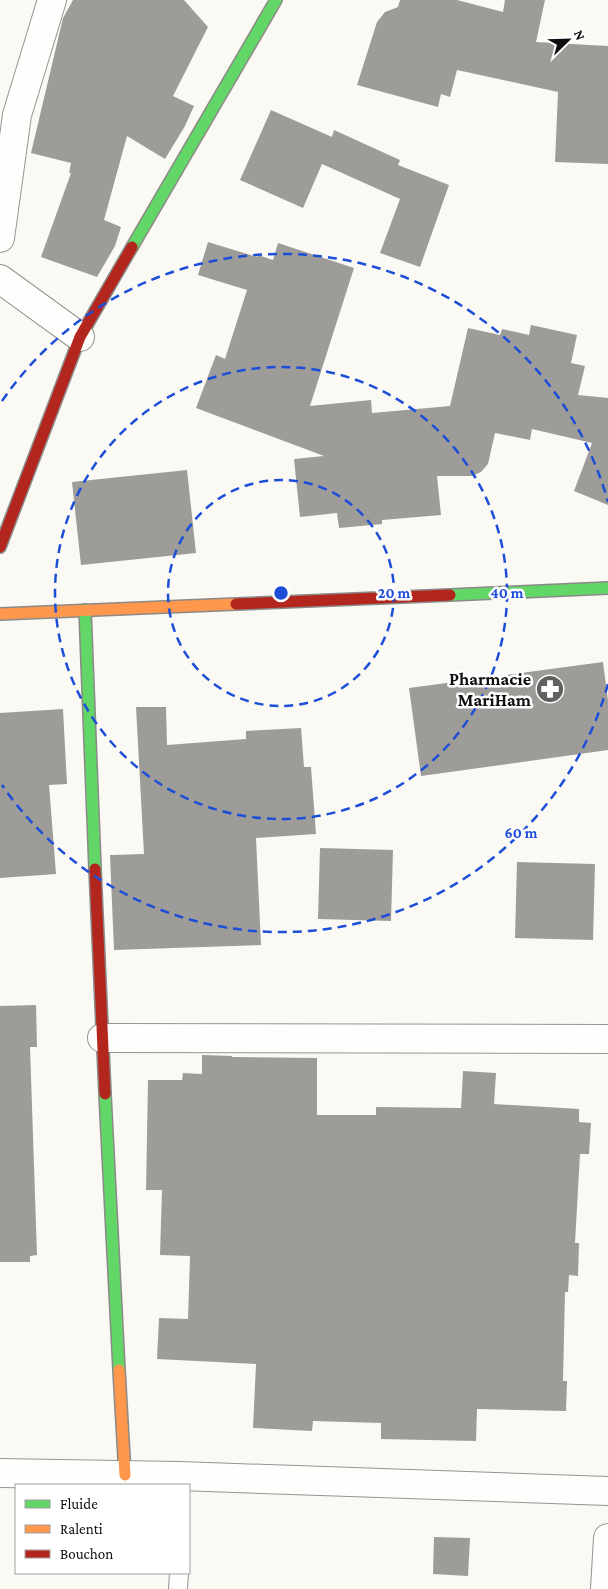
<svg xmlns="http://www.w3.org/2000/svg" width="608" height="1589" viewBox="0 0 608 1589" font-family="'Crimson Pro',serif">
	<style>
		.building { fill: #9e9c99 }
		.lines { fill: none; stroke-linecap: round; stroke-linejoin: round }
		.lane-casing { stroke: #949492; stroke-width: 20 }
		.street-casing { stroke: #949492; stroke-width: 30 }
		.fast-casing { stroke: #8b8a88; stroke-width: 14 }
		.slow-casing { stroke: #8b8a88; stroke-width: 14 }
		.jam-casing { stroke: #8b8a88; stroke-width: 14 }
		.lane { stroke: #fefefd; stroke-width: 18 }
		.street { stroke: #fefefd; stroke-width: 28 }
		.fast { stroke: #63d668; stroke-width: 11 }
		.slow { stroke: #ff974d; stroke-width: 11 }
		.jam { stroke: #b3261e; stroke-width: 11 }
		.ring { fill: none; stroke: #1d4ed8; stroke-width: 2.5; stroke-dasharray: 9 6 }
		.labels { text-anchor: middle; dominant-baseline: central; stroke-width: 5; stroke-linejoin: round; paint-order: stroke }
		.poi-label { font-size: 18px; font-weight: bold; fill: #0e0e0e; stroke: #fff; text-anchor: end }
		.centre { fill: #1d4ed8; stroke: #fff; stroke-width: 2.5 }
		.ring-label { font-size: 15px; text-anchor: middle; font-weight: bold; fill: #1d4ed8; stroke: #fff; stroke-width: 5; stroke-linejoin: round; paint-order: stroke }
	</style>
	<rect width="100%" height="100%" fill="#faf9f4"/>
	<!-- building -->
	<g class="building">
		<path d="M73 0H184L208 27 173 96 194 106 185 126 165 159 127 136 104 220 121 227 115 246 97 277 41 257 71 173H69L71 163 31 153 63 18Z"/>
		<path d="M400 0H457L503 12 505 0H545L536 42 608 46V164L555 162 558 92 457 70 450 97 441 94 438 107 357 85 377 22 385 12 398 7Z"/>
		<path d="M271 110 332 137 334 130 400 160 398 165 449 185 420 267 380 253 400 199 322 164 303 208 240 180Z"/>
		<path d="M208 242 257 257 258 255 273 260 278 243 354 268 310 406 371 400 372 413 450 406 468 328 500 335 502 329 529 335 531 325 577 335 571 363 585 366 578 395 608 398V505L574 491 592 443 532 429 530 440 495 433 488 464 481 472 472 476H437L441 515 382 520V524L339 528 337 513 300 517 294 459 324 456 196 408 216 355 225 359 247 290 198 275Z"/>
		<path d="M187 470 196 553 81 565 72 482Z"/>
		<path d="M603 662 608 701V750L421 776 409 688Z"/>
		<path d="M136 707H166L167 745 246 739V731L301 728 304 767H311L316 834 256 838 261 945 114 950 110 855 144 854Z"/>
		<path d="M63 709 67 784 49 785 56 874 0 878V713Z"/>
		<path d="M320 848 393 850 391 921 318 919Z"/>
		<path d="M517 862 595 864 593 940 515 938Z"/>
		<path d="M36 1005 37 1047H30L37 1255 30 1256V1262H0V1006Z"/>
		<path d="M202 1055 232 1056V1057L317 1058V1115H376V1107L461 1108 463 1071 496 1073 494 1104 579 1109V1122L591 1123 589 1154H580L575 1243H579L578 1276 569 1275 568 1292H565L563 1381H567L566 1411 477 1409 476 1441 381 1439V1423L313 1421 312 1431 253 1428 256 1364 157 1359 159 1318 188 1319 190 1256 160 1255 162 1190H146L148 1080H182L183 1073 202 1074Z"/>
		<path d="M434 1537 470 1538 468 1576 433 1574Z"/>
	</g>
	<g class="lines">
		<defs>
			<path id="lane" d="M178 1589 179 1573"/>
			<g id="street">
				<path d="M0 238 17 115 52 0"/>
				<path d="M0 279 80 337"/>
				<path d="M102 1038 608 1039"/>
				<path d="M0 1473 179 1476 608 1491"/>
				<path d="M605 1589 608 1538"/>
			</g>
			<g id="fast">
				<path d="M132 247 276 0"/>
				<path d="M450 595 608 588"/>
				<path d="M85 610 95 869"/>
				<path d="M105 1094 119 1370"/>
			</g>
			<g id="slow">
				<path d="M0 614 236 604"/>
				<path d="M119 1370 125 1475"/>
			</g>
			<g id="jam">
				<path d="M0 547 80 337 132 247"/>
				<path d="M236 604 450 595"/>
				<path d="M95 869 105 1094"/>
			</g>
		</defs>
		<!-- lane casing -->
		<use href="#lane" class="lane-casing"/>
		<!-- street casing -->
		<use href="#street" class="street-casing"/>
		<!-- fast casing -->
		<use href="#fast" class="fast-casing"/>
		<!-- slow casing -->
		<use href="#slow" class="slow-casing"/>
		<!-- jam casing -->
		<use href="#jam" class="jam-casing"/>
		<!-- lane -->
		<use href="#lane" class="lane"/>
		<!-- street -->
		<use href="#street" class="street"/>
		<!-- fast -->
		<use href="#fast" class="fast"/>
		<!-- slow -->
		<use href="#slow" class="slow"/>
		<!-- jam -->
		<use href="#jam" class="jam"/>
	</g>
	<!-- distance rings -->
	<g class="ring">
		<circle cx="281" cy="593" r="113"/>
		<circle cx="281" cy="593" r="226"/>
		<path d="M608 684A339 339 0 0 1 2 785M2 401A339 339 0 0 1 608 502"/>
	</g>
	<!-- icons -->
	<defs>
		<symbol id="pharmacy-disc" viewBox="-11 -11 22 22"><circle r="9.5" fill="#61605e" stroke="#fff"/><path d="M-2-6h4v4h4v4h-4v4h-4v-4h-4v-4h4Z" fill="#fff"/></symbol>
	</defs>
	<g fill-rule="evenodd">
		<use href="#pharmacy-disc" x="534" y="673" width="32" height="32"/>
	</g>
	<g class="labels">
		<!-- poi labels -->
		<g class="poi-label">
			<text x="531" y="679">Pharmacie<tspan x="531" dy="21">MariHam</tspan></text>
		</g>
	</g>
	<circle cx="281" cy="593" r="8" class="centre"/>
	<g class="ring-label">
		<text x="394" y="598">20 m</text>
		<text x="507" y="598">40 m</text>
		<text x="521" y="838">60 m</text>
	</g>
	<!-- legend -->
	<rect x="15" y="1484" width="175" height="90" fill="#ffffff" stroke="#9f9f9f"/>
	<rect x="25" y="1500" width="25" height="8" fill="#63d668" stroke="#9f9f9f"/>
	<text x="60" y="1509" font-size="15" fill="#0e0e0e">Fluide</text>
	<rect x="25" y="1525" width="25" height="8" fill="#ff974d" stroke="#9f9f9f"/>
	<text x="60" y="1534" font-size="15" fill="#0e0e0e">Ralenti</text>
	<rect x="25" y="1550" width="25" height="8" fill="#b3261e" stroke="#9f9f9f"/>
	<text x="60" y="1559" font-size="15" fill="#0e0e0e">Bouchon</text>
	<!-- north arrow -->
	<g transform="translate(568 40) rotate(67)" stroke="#ffffff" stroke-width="4" paint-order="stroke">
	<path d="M0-4L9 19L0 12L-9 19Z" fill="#0e0e0e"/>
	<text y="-8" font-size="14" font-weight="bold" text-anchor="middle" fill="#0e0e0e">N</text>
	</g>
</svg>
